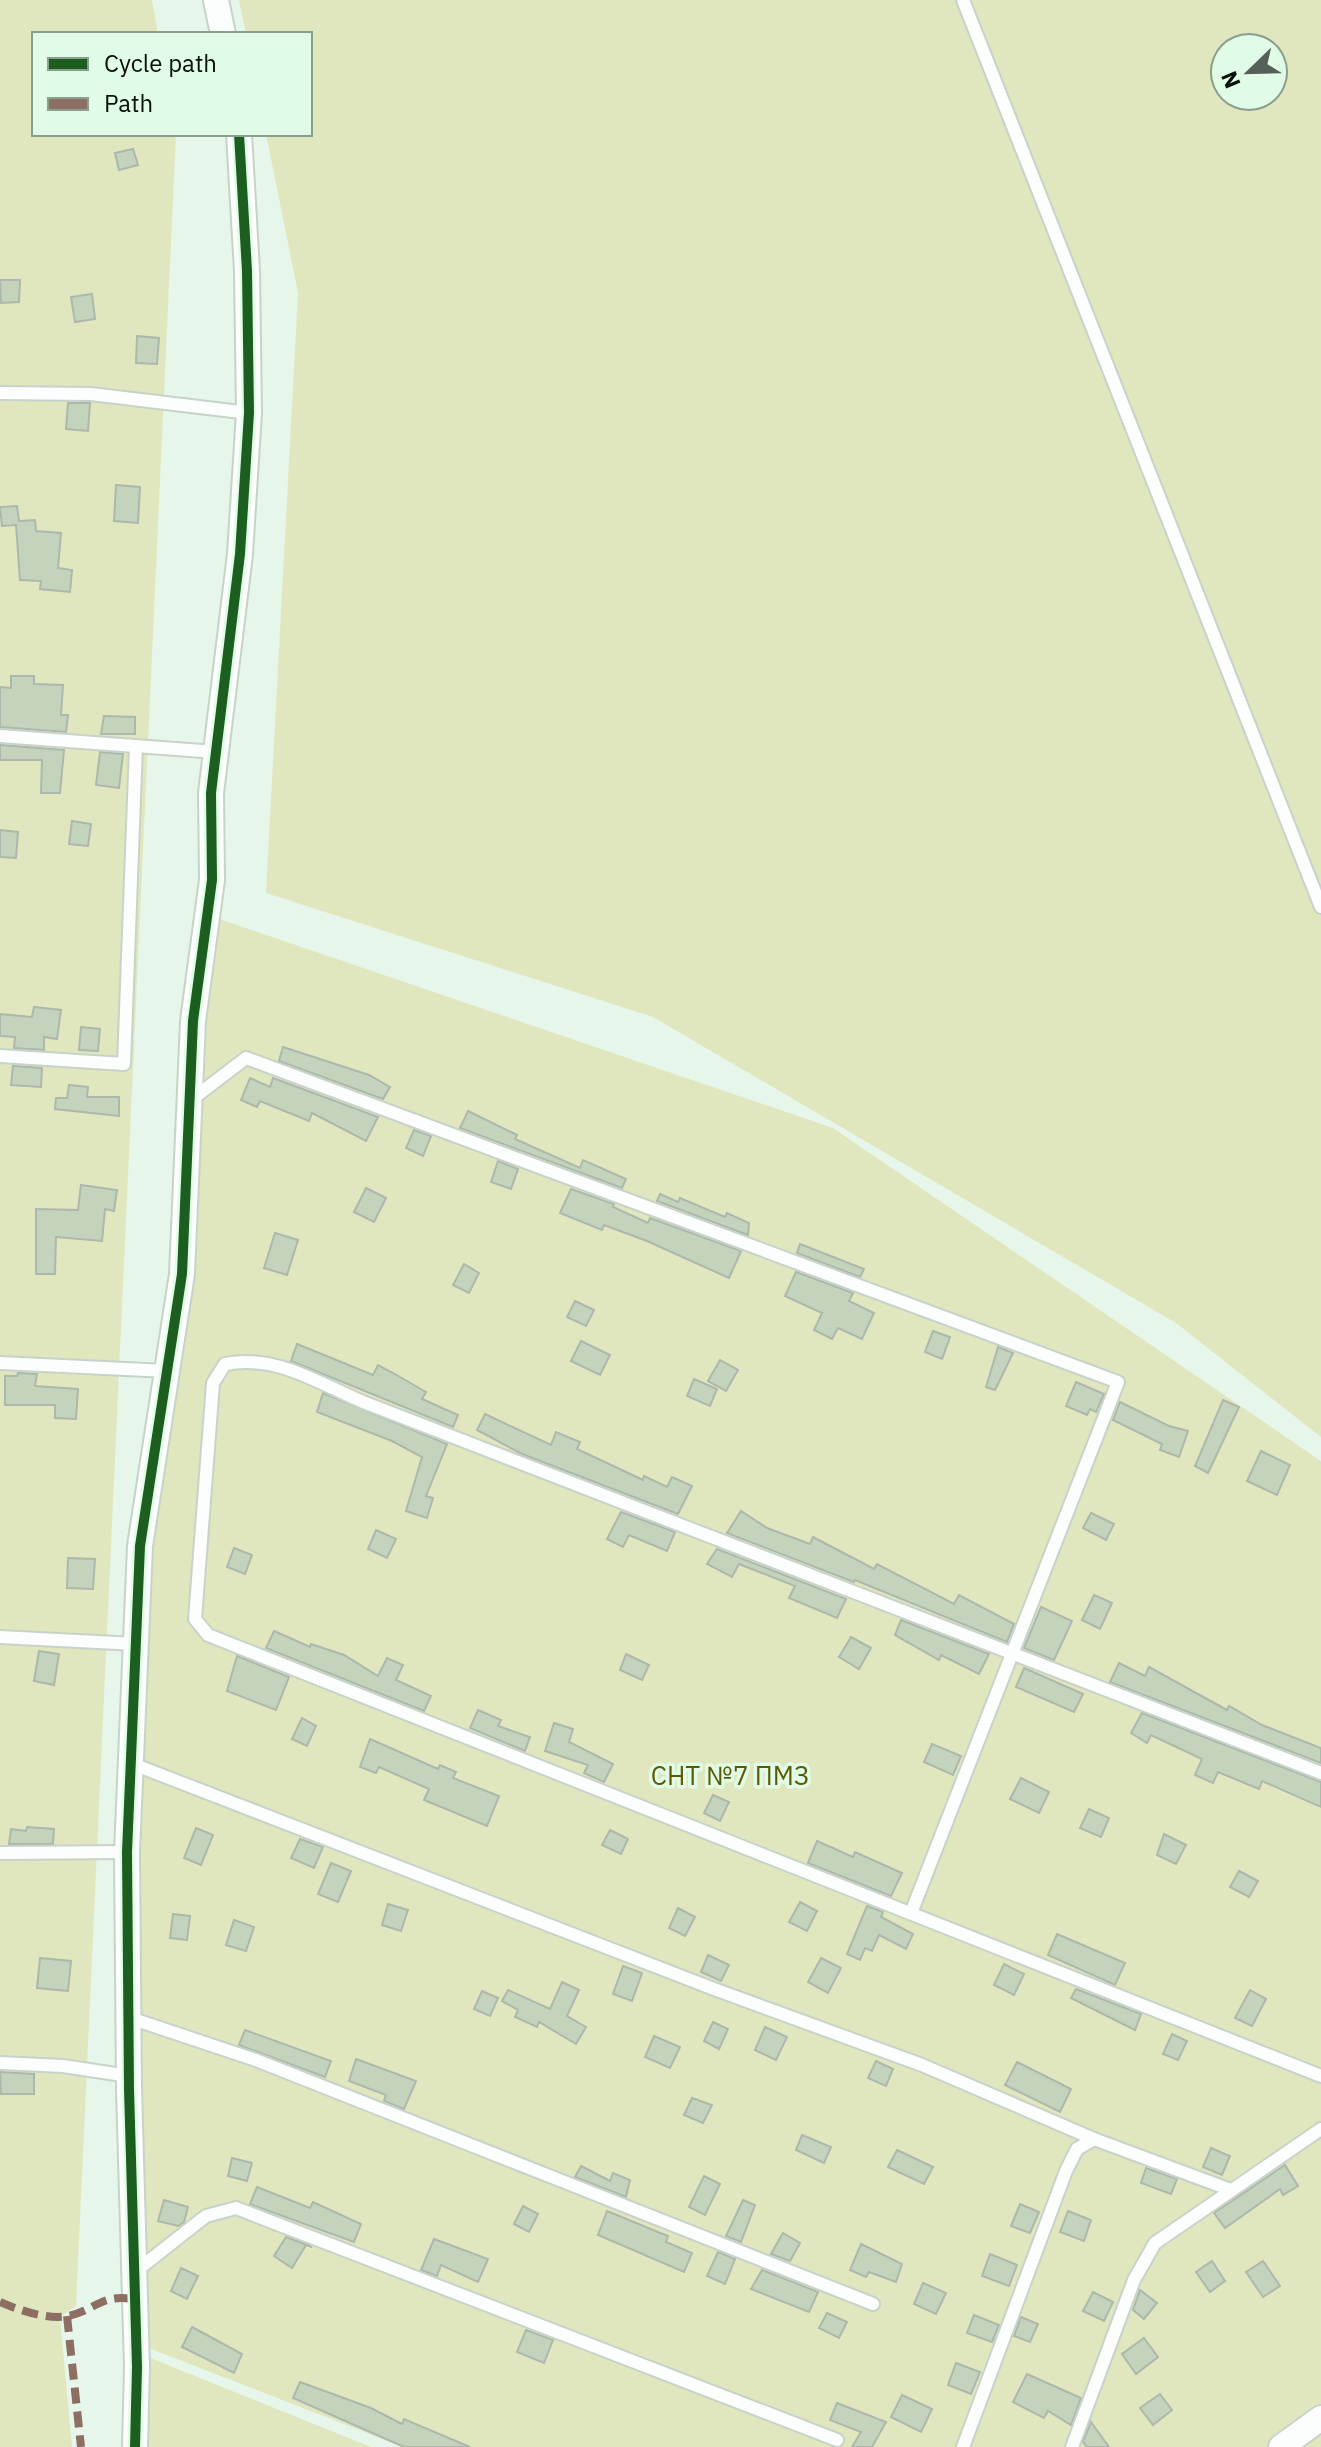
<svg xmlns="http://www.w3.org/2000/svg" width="1321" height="2447" viewBox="0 0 1321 2447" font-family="'IBM Plex Sans',sans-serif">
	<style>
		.green { fill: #e0e7be; fill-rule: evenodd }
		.building { fill: #c4d4bc; stroke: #adb7ac; stroke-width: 2 }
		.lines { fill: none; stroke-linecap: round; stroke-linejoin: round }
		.service-casing { stroke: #c7d3c9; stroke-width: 16 }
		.minor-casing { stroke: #c7d3c9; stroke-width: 28 }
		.service { stroke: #fbfefc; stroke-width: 12 }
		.minor { stroke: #fbfefc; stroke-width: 24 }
		.quiet { stroke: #8d6e63; stroke-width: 8; stroke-dasharray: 16 8; stroke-linecap: butt }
		.cycleway-casing { stroke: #e1fce6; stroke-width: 15 }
		.cycleway { stroke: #1b5e20; stroke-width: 10 }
		.labels { text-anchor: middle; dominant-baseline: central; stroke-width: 7; stroke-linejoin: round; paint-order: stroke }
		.park-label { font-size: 26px; fill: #5c5a05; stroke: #e1fce6 }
	</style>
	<rect width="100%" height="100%" fill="#e7f6ea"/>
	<!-- green -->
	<g class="green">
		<path d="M0 0H152L158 34H34V134H176L76 2306 60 2317 72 2447H0Z"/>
		<path d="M239 0H1321V1437L1176 1323 653 1017 266 893 298 293 266 134H310V34H246ZM1225 48H1273V96H1225Z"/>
		<path d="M205 914 833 1128 1321 1461V2447H403L146 2347 136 1644Z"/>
		<path d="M148 2357 371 2447H149Z"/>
	</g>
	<!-- building -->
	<g class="building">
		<path d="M133 149 138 165 119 170 115 153Z"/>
		<path d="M0 280H20L19 302 1 303Z"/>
		<path d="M92 294 95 319 75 322 71 297Z"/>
		<path d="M137 336 159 338 157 364 136 363Z"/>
		<path d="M68 403H90L88 431 66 429Z"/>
		<path d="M116 485 140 487 138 523 114 521Z"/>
		<path d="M17 506 19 521 35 520 36 531 61 533 58 568 72 570 70 592 40 589 41 581 20 580 16 525 2 526 0 507Z"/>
		<path d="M11 676H34V684L63 685 61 715H68L66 732 0 727V687L11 688Z"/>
		<path d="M104 716 135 717V734H101Z"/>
		<path d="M0 745 64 750 60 793H41L42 760H0Z"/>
		<path d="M100 752 123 754 119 788 96 785Z"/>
		<path d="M72 821 91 824 88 846 69 844Z"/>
		<path d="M0 830 18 832 16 858 0 857Z"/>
		<path d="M34 1007 61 1010 57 1039 44 1037V1050L14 1048 15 1037 0 1036V1014L32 1017Z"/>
		<path d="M81 1027 100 1029 98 1051 79 1050Z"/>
		<path d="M283 1047 369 1075 390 1087 383 1099 279 1061Z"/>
		<path d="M13 1066 42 1068 41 1087 11 1085Z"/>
		<path d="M250 1078 270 1087 273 1078 378 1117 366 1141 312 1113 309 1121 260 1101 257 1107 241 1100Z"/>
		<path d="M69 1085 88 1087 87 1097H119V1116L55 1109 56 1098H67Z"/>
		<path d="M468 1111 517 1135 515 1139 580 1168 583 1160 626 1179 622 1188 460 1128Z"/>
		<path d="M414 1130 431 1136 423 1156 406 1148Z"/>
		<path d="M498 1161 518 1169 511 1189 491 1182Z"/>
		<path d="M81 1185 117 1190 114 1211 105 1209 102 1241 56 1237 55 1274H36V1209L78 1210Z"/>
		<path d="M366 1188 386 1198 374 1222 354 1212Z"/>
		<path d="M571 1189 614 1204 613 1207 648 1223 650 1218 741 1251 729 1278 647 1241 604 1225 602 1230 560 1213Z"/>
		<path d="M660 1194 678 1202 680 1198 725 1217 727 1213 749 1223 748 1235 657 1201Z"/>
		<path d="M275 1233 298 1240 287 1275 264 1268Z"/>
		<path d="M800 1244 864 1269 860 1277 797 1253Z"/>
		<path d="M464 1264 479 1273 469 1293 453 1285Z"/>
		<path d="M796 1272 853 1293 849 1301 874 1313 862 1339 838 1328 832 1339 814 1330 822 1313 785 1296Z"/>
		<path d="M575 1301 594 1310 586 1326 567 1317Z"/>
		<path d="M933 1331 950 1337 942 1359 925 1352Z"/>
		<path d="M581 1341 610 1355 600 1375 571 1361Z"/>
		<path d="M297 1344 373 1375 378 1365 393 1373 426 1392 422 1399 458 1415 453 1427 291 1361Z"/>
		<path d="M998 1347 1013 1353 995 1390 986 1387Z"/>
		<path d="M720 1360 738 1370 726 1391 708 1381Z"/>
		<path d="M18 1373 37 1374 35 1386 78 1389 76 1419 55 1418V1405H5V1376H17Z"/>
		<path d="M694 1379 717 1389 710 1406 687 1396Z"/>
		<path d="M1076 1382 1104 1394 1096 1412 1090 1409 1087 1415 1066 1406Z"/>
		<path d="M323 1393 447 1444 426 1496 433 1498 427 1518 406 1511 422 1457 392 1441 317 1412Z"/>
		<path d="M1223 1400 1239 1407 1208 1473 1195 1466Z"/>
		<path d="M1120 1402 1169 1426 1188 1431 1179 1457 1160 1450 1162 1444 1113 1420Z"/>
		<path d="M485 1414 551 1445 556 1432 580 1442 577 1449 643 1480 644 1476 667 1487 672 1477 692 1486 678 1514 522 1454 477 1430Z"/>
		<path d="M1261 1451 1290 1465 1277 1495 1247 1481Z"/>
		<path d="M741 1511 767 1528 810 1544 813 1537 874 1569 877 1564 954 1604 959 1595 1014 1624 1007 1642 855 1580 854 1582 727 1533Z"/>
		<path d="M621 1512 675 1532 667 1551 629 1535 623 1547 607 1539Z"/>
		<path d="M1091 1513 1114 1524 1106 1540 1083 1528Z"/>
		<path d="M376 1530 396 1539 387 1558 368 1549Z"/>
		<path d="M234 1548 252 1555 245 1574 227 1567Z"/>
		<path d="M717 1549 846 1599 837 1618 789 1598 795 1586 739 1564 732 1577 707 1564Z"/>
		<path d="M68 1558 95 1559 93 1589 67 1588Z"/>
		<path d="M1094 1595 1112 1603 1100 1629 1082 1620Z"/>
		<path d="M1041 1607 1072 1621 1054 1660 1024 1648Z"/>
		<path d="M901 1620 989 1654 979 1674 941 1655 939 1660 895 1635Z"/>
		<path d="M274 1631 310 1647 311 1644 344 1655 378 1676 387 1658 403 1665 396 1680 431 1696 424 1711 266 1648Z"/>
		<path d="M851 1637 871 1648 859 1669 839 1657Z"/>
		<path d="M39 1651 59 1654 54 1685 34 1681Z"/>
		<path d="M626 1654 649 1665 642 1680 620 1670Z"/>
		<path d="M237 1656 289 1677 276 1710 227 1691Z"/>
		<path d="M1119 1663 1145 1676 1149 1667 1227 1710 1229 1706 1262 1725 1321 1748V1763L1110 1682Z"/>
		<path d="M1024 1668 1083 1694 1074 1712 1016 1687Z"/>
		<path d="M478 1710 501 1720 498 1726 530 1737 525 1751 470 1728Z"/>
		<path d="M1142 1713 1321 1782V1807L1262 1781 1259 1789 1218 1772 1213 1783 1195 1775 1202 1759 1151 1735 1147 1743 1131 1733Z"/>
		<path d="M302 1718 316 1726 307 1746 292 1739Z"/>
		<path d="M554 1723 573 1729 569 1742 613 1764 604 1782 584 1773 588 1765 545 1751Z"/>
		<path d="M370 1739 438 1769 440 1765 456 1772 453 1778 499 1796 487 1826 424 1800 429 1789 379 1767 376 1773 360 1767Z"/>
		<path d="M932 1744 961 1756 953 1775 924 1762Z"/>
		<path d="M1021 1778 1049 1792 1039 1813 1010 1799Z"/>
		<path d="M713 1795 729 1802 720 1821 704 1813Z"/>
		<path d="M1089 1809 1109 1818 1101 1837 1080 1828Z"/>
		<path d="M27 1827 54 1829 53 1844H9L11 1829 26 1831Z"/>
		<path d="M196 1828 213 1835 201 1865 184 1858Z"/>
		<path d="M610 1830 628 1839 621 1854 602 1845Z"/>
		<path d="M1164 1834 1186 1845 1176 1864 1157 1855Z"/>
		<path d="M300 1839 323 1847 314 1868 291 1858Z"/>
		<path d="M817 1841 853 1857 855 1852 902 1873 891 1896 808 1863Z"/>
		<path d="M331 1863 351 1871 338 1902 318 1894Z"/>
		<path d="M1239 1871 1258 1881 1249 1897 1230 1887Z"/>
		<path d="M800 1902 817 1911 807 1931 789 1922Z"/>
		<path d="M388 1904 408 1910 401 1931 382 1925Z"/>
		<path d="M867 1906 883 1912 881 1917 913 1934 906 1949 879 1935 872 1951 865 1948 860 1960 847 1954Z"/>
		<path d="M678 1908 695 1917 685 1936 669 1928Z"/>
		<path d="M173 1914 190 1916 187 1940 170 1938Z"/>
		<path d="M234 1920 254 1927 246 1951 226 1945Z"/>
		<path d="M1057 1934 1125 1963 1115 1985 1048 1955Z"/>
		<path d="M708 1955 729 1965 721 1981 701 1972Z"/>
		<path d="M40 1958 71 1961 68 1991 37 1988Z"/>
		<path d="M821 1958 841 1968 828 1993 808 1982Z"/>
		<path d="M1004 1964 1024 1974 1014 1995 994 1985Z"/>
		<path d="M623 1966 642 1973 632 2001 613 1994Z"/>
		<path d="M562 1982 579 1990 567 2016 586 2027 576 2044 539 2022 537 2027 515 2017 518 2010 502 2001 508 1990 550 2009Z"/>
		<path d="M1076 1989 1141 2014 1135 2030 1071 1998Z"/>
		<path d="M1250 1990 1266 1999 1252 2026 1235 2018Z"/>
		<path d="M482 1991 498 1998 490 2016 474 2009Z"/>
		<path d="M713 2022 728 2029 719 2049 704 2041Z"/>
		<path d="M765 2027 787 2037 776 2060 755 2050Z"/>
		<path d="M245 2030 331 2061 325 2077 239 2045Z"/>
		<path d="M1172 2034 1187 2041 1178 2060 1163 2054Z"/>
		<path d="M654 2036 680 2047 670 2068 645 2057Z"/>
		<path d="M356 2059 416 2081 404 2109 384 2101 386 2095 349 2081Z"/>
		<path d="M876 2061 893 2069 886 2086 868 2078Z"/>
		<path d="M1017 2062 1071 2089 1060 2112 1005 2085Z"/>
		<path d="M0 2072 34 2074V2094H1Z"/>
		<path d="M692 2098 712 2105 703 2123 684 2115Z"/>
		<path d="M802 2135 831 2147 824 2163 796 2150Z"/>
		<path d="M1211 2148 1230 2156 1222 2175 1203 2167Z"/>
		<path d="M897 2150 933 2167 924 2184 888 2167Z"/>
		<path d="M232 2158 252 2163 247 2181 228 2176Z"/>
		<path d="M1285 2165 1298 2186 1283 2195 1280 2189 1225 2228 1214 2213Z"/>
		<path d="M581 2166 610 2181 613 2173 630 2180 626 2197 575 2177Z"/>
		<path d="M1146 2168 1177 2179 1171 2194 1141 2183Z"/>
		<path d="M704 2176 720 2184 705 2215 689 2207Z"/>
		<path d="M257 2187 310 2208 313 2202 361 2224 354 2242 250 2204Z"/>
		<path d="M164 2200 188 2207 184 2222 178 2226 158 2221Z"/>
		<path d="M743 2200 755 2205 741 2242 726 2236Z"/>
		<path d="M1020 2204 1039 2212 1030 2233 1011 2226Z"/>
		<path d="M523 2206 538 2214 529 2232 514 2224Z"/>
		<path d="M607 2211 668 2236 666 2242 692 2253 684 2272 598 2235Z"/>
		<path d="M1068 2211 1091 2220 1084 2241 1060 2232Z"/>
		<path d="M783 2233 800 2243 790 2261 771 2254Z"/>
		<path d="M286 2237 312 2247 306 2245 292 2268 274 2256Z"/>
		<path d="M434 2239 488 2259 478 2282 441 2265 437 2276 421 2270Z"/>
		<path d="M861 2244 902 2264 896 2282 869 2272 866 2277 850 2270Z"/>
		<path d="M718 2252 735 2259 725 2284 707 2276Z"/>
		<path d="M990 2254 1017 2265 1009 2286 982 2276Z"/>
		<path d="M1212 2261 1225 2281 1210 2292 1196 2272Z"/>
		<path d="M1263 2261 1280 2286 1263 2297 1246 2272Z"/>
		<path d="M181 2268 198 2276 187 2299 171 2291Z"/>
		<path d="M762 2270 818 2292 809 2312 751 2289Z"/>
		<path d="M923 2283 946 2293 936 2314 914 2304Z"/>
		<path d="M1140 2290 1157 2303 1144 2319 1133 2310Z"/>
		<path d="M1093 2292 1113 2302 1104 2321 1083 2311Z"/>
		<path d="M827 2313 847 2322 839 2338 819 2328Z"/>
		<path d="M974 2315 999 2325 992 2342 967 2333Z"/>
		<path d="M1021 2317 1038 2324 1030 2342 1014 2336Z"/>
		<path d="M192 2327 242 2354 234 2373 182 2347Z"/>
		<path d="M526 2330 553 2340 544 2363 517 2352Z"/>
		<path d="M1144 2338 1158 2357 1136 2374 1122 2354Z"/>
		<path d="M956 2363 980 2372 971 2394 948 2385Z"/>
		<path d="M1027 2374 1081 2398 1071 2425 1048 2411 1044 2418 1013 2402Z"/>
		<path d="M300 2382 371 2408 402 2424 404 2419 470 2447H404L293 2398Z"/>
		<path d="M1160 2394 1172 2410 1153 2425 1140 2408Z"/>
		<path d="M902 2395 932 2409 921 2432 891 2417Z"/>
		<path d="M837 2403 886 2422 872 2447H852L861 2432 830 2420Z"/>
		<path d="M1091 2422 1109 2447H1087L1083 2442Z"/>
	</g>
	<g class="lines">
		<defs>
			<g id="service">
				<path d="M963 0 1321 907"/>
				<path d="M0 393 91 394 249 413"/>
				<path d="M0 736 216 752"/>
				<path d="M0 1056 124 1064 136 746"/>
				<path d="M191 1100 246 1058 1118 1382 911 1913"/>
				<path d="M0 1363 167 1371"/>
				<path d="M0 1637 136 1644"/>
				<path d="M138 1766 714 1989 922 2065 1094 2139 1231 2190"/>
				<path d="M1321 1773 363 1402C316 1382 276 1354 225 1364L213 1383 195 1619 208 1635 1321 2076"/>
				<path d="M0 1853 127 1852"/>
				<path d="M127 2017 256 2060 873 2304"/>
				<path d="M0 2063 63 2066 129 2076"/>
				<path d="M136 2271 206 2216 236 2208 837 2440"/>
				<path d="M963 2447 1066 2171 1077 2149 1094 2139"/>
				<path d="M1072 2447 1134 2280 1155 2243 1321 2129"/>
			</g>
			<g id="minor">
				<path d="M216 0 223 34"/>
				<path d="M135 2447 137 2367 129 2089 127 1852 140 1546 182 1274 193 1021 212 880 211 793 240 554 249 413 247 271 239 134"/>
				<path d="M1281 2447 1321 2418"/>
			</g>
		</defs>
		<!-- service casing -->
		<use href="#service" class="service-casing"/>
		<!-- minor casing -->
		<use href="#minor" class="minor-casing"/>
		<!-- service -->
		<use href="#service" class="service"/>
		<!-- minor -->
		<use href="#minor" class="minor"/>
		<!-- quiet -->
		<g class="quiet">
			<path d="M0 2302C18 2310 48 2320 68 2316 97 2310 99 2294 134 2299"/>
			<path d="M67 2316 81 2447"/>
		</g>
		<defs>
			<path id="cycleway" d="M135 2447 137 2367 129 2089 127 1852 140 1546 182 1274 193 1021 212 880 211 793 240 554 249 413 247 271 239 134"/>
		</defs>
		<!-- cycleway casing -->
		<use href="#cycleway" class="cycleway-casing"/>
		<!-- cycleway -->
		<use href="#cycleway" class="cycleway"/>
	</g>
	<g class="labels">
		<!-- park labels -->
		<g class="park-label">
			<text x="730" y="1775">СНТ №7 ПМЗ</text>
		</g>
	</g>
	<!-- legend -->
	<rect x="32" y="32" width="280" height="104" fill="#e1fce6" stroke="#8a9e8e" stroke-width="2"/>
	<rect x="48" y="58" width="40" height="12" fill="#1b5e20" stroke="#8a9e8e" stroke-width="2"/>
	<text x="104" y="72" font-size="24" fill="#071009">Cycle path</text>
	<rect x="48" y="98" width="40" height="12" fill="#8d6e63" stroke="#8a9e8e" stroke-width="2"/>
	<text x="104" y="112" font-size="24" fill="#071009">Path</text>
	<!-- north arrow -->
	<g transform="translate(1249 72) rotate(247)"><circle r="38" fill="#e1fce6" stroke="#8a9e8e" stroke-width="2"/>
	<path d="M0-6L14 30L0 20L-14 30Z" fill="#556058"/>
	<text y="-12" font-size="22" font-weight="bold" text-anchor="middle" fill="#071009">N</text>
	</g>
</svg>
